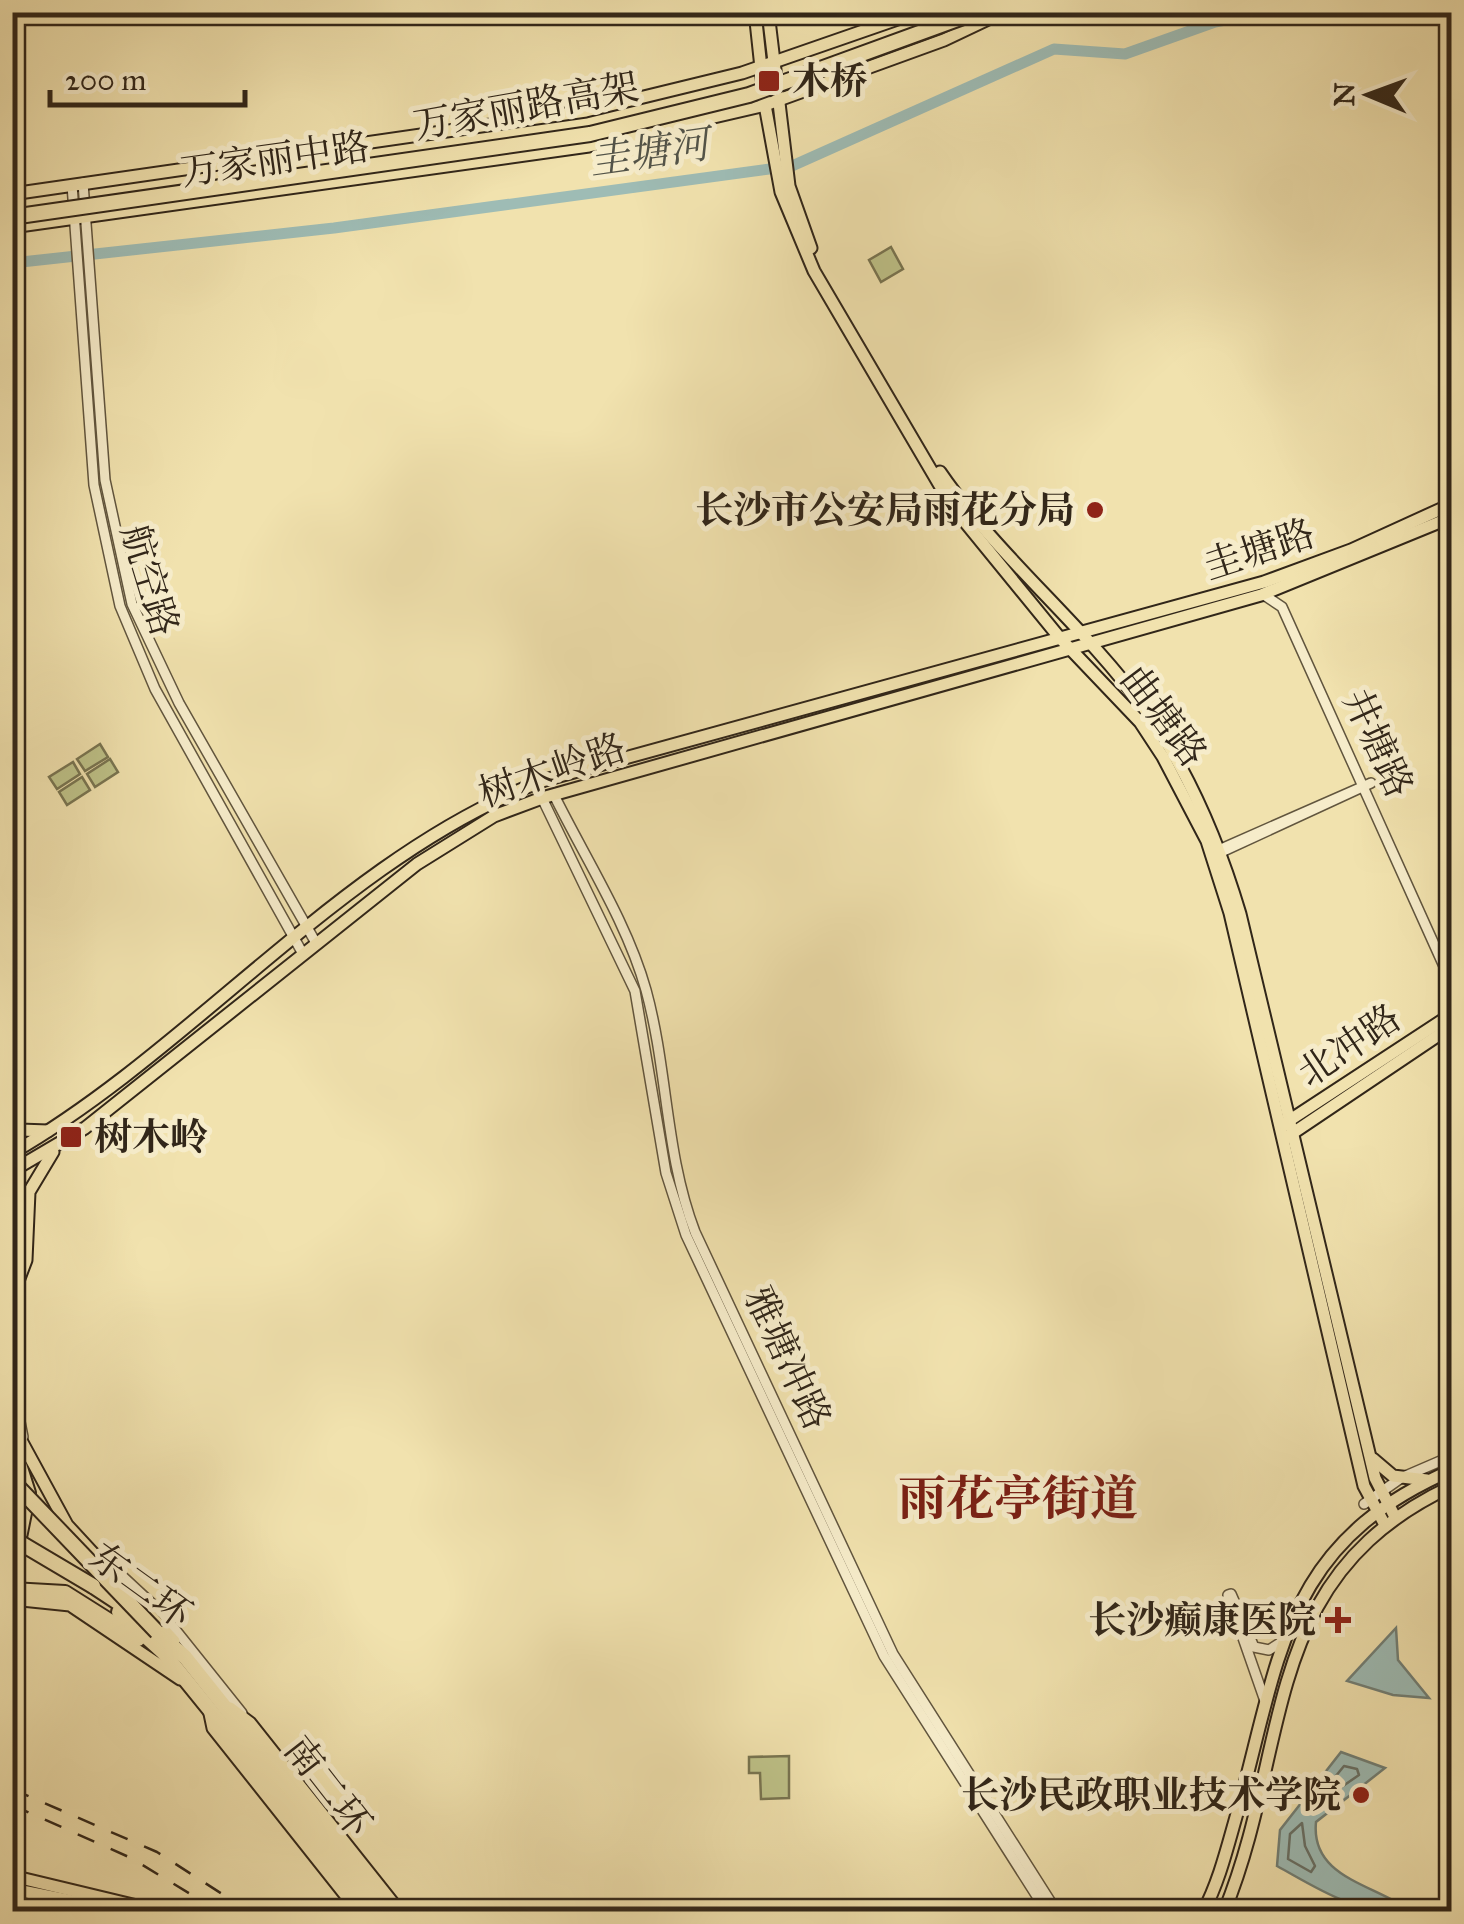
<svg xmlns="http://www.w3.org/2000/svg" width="1464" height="1924" viewBox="0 0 1464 1924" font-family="'IM FELL Great Primer','Noto Serif SC',serif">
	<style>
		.green { fill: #bec288; stroke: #787450; stroke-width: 2.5 }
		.water { fill: #9ebcb5; stroke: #728077; stroke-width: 2.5 }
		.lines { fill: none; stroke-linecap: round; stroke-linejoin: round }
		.shore { stroke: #687167; stroke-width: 2.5 }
		.river { stroke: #9ebcb5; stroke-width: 11 }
		.minor-casing { stroke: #61553e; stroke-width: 12 }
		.major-casing { stroke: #312619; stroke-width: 15 }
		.highway-casing { stroke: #312619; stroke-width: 18 }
		.minor { stroke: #f6ecca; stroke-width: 9 }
		.major { stroke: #f1e2ae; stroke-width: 11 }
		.highway { stroke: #f1e2ae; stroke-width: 14 }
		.rail { stroke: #312619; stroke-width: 2.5; stroke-dasharray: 18 18; stroke-linecap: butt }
		.highway-bridge-casing { stroke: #312619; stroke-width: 18; stroke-linecap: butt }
		.highway-bridge { stroke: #f1e2ae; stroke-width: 14 }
		.poi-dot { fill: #8f2418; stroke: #f6ecca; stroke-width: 4 }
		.labels { text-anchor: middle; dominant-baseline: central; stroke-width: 10; stroke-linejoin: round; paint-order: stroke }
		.poi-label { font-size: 38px; font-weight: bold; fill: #312619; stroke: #f6ecca; text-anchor: end }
		.street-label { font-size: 38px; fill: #312619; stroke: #f6ecca }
		.water-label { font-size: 40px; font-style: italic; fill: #525348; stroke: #f6ecca }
		.district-label { font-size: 48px; font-weight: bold; fill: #7a1f14; stroke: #f6ecca }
	</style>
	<rect width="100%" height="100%" fill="#f1e2ae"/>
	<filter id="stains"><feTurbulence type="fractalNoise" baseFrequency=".002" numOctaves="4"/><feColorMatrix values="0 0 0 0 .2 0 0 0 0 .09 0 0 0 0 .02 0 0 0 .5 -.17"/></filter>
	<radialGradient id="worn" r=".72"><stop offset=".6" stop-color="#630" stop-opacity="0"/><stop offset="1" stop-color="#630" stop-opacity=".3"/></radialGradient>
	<!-- green -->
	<g class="green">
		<path d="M891 247 903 269 881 282 869 260Z"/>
		<path d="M100 744 108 757 85 771 77 759Z"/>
		<path d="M110 759 118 772 95 787 87 774Z"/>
		<path d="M73 762 80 774 57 789 49 777Z"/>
		<path d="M82 777 90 790 67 805 59 792Z"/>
		<path d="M789 1756V1798L761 1799 760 1773H749V1757Z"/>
	</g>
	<!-- water -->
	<g class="water">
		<path d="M1396 1628 1398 1660 1429 1698 1393 1695 1347 1681Z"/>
		<path d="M1341 1752 1385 1768 1316 1822C1311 1872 1361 1882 1398 1903L1399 1911C1352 1912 1317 1888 1277 1866L1280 1830Z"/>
	</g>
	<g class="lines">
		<!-- shore -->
		<g class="shore">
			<path d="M1344 1766 1357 1769 1359 1775 1324 1799 1322 1793Z"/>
			<path d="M1302 1823 1305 1846 1315 1866 1311 1872 1288 1859 1290 1834Z"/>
		</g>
		<!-- river -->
		<path class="river" d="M12 263 334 228 792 166 1054 49 1125 54 1215 22 1267 12"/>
		<defs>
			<g id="minor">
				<path d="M83 183 105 480 132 604 179 703 316 943"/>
				<path d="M72 185 94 485 120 606 155 689 303 954"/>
				<path d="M1264 595 1282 607 1452 984"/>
				<path d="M554 795C585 858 627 922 646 990 668 1070 665 1154 695 1232L893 1654 1057 1912"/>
				<path d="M542 798 635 991 666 1173 686 1235 884 1656 1047 1912"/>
				<path d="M1214 852 1371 783 1215 855"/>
				<path d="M12 1382 23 1437"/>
				<path d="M1364 1504 1401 1478 1452 1456"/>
				<path d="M106 1561 162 1613 242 1713"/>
				<path d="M1265 1701 1228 1595 1231 1594 1254 1647 1269 1650 1283 1641"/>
			</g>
			<g id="major">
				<path d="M755 12 765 105 781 192 814 271 952 506 1059 637 1140 722 1163 757 1207 841 1230 913 1364 1486 1385 1525"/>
				<path d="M768 12 789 186 811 248"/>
				<path d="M12 194 586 111 742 73 918 12"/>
				<path d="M12 227 589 146 765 105 944 40 1003 12"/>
				<path d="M940 472C999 558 1083 624 1144 708 1189 771 1218 840 1240 914L1375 1478 1395 1517"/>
				<path d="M1284 1124 1452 1014"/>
				<path d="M12 1125 20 1130 48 1131"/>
				<path d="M1287 1137 1452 1026"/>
				<path d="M12 1153C195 1048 347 853 545 780L1264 582 1351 550 1452 504"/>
				<path d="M12 1171 85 1128 417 864 494 816 542 798 1261 595 1452 517"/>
				<path d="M12 1247V1361"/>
				<path d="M15 1289 26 1260 29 1192 53 1152"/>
				<path d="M12 1424 67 1525 174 1641"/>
				<path d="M1373 1459 1393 1476 1427 1480"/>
				<path d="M12 1599 70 1605 180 1679"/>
				<path d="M230 1708 250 1723 400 1912"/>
				<path d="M209 1709 213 1728 359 1912"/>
				<path d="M12 1876 162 1912"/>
				<path d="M12 1889 127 1912"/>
				<path d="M1203 1912C1220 1880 1228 1844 1238 1810 1281 1653 1284 1543 1452 1470"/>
				<path d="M1224 1912C1293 1744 1257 1577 1452 1486"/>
			</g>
			<g id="highway">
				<path d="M12 1442 28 1493 12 1572"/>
				<path d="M93 1586 134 1613"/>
				<path d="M12 1590 65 1593 138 1639"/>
				<path d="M119 1612 163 1652 374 1912"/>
				<path d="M151 1627 185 1657 388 1912"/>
			</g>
		</defs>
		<!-- minor casing -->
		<use href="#minor" class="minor-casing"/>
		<!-- major casing -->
		<use href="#major" class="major-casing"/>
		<!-- highway casing -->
		<use href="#highway" class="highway-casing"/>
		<!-- minor -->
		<use href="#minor" class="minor"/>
		<!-- major -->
		<use href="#major" class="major"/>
		<!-- highway -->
		<use href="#highway" class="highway"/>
		<!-- rail -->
		<g class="rail">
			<path d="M12 1789 157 1852 250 1912"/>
			<path d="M12 1805 131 1858 220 1912"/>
		</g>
		<defs>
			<g id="highway-bridge">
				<path d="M12 217 590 134 749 95 977 12"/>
				<path d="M17 1486 157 1632"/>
				<path d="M12 1538 93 1586"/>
			</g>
		</defs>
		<!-- highway-bridge casing -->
		<use href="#highway-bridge" class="highway-bridge-casing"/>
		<!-- highway-bridge -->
		<use href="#highway-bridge" class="highway-bridge"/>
	</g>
	<!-- markers -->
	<g class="poi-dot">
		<rect x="757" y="69" width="24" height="24" rx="5"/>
		<circle cx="1095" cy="510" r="10"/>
		<rect x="59" y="1125" width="24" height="24" rx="5"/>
		<path d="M1333 1605h10v10h10v10h-10v10h-10v-10h-10v-10h10z"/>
		<circle cx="1361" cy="1795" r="10"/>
	</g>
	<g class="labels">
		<!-- poi labels -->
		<g class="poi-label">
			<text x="792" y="81" text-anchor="start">木桥</text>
			<text x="1075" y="510">长沙市公安局雨花分局</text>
			<text x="94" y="1137" text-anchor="start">树木岭</text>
			<text x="1316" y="1620">长沙癫康医院</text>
			<text x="1341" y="1795">长沙民政职业技术学院</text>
		</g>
		<!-- street labels -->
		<g class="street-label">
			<text transform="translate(526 106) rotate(-10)">万家丽路高架</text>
			<text transform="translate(275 159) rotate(-8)">万家丽中路</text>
			<text transform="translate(1259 549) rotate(-18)">圭塘路</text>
			<text transform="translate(150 580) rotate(73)">航空路</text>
			<text transform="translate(1164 716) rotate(53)">曲塘路</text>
			<text transform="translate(1378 743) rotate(65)">井塘路</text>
			<text transform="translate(552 770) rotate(-19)">树木岭路</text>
			<text transform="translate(1349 1045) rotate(-34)">北冲路</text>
			<text transform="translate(788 1358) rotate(65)">雅塘冲路</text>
			<text transform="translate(141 1585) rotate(36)">东二环</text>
			<text transform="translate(328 1786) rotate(52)">南二环</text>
		</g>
		<!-- water labels -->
		<g class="water-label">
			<text transform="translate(649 152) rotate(-8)">圭塘河</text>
		</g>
		<!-- district labels -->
		<g class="district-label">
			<text x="1018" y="1498">雨花亭街道</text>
		</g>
	</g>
	<!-- margin -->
	<rect width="1464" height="1924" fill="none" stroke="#f1e2ae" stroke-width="50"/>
	<rect x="15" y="15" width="1434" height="1894" fill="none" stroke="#312619" stroke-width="5"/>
	<rect x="25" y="25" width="1414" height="1874" fill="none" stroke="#312619" stroke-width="2.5"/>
	<!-- north arrow -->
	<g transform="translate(1369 95) rotate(271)" stroke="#f6ecca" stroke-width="8" paint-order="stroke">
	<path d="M0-8L18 38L0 25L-18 38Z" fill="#312619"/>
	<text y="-15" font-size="28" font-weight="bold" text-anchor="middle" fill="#312619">N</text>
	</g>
	<!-- scale -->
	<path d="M50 90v15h195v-15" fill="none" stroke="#312619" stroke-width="5"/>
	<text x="65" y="90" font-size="30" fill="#312619" stroke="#f6ecca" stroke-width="8" paint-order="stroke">200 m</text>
	<rect width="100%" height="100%" filter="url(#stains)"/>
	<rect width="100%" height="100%" fill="url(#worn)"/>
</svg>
